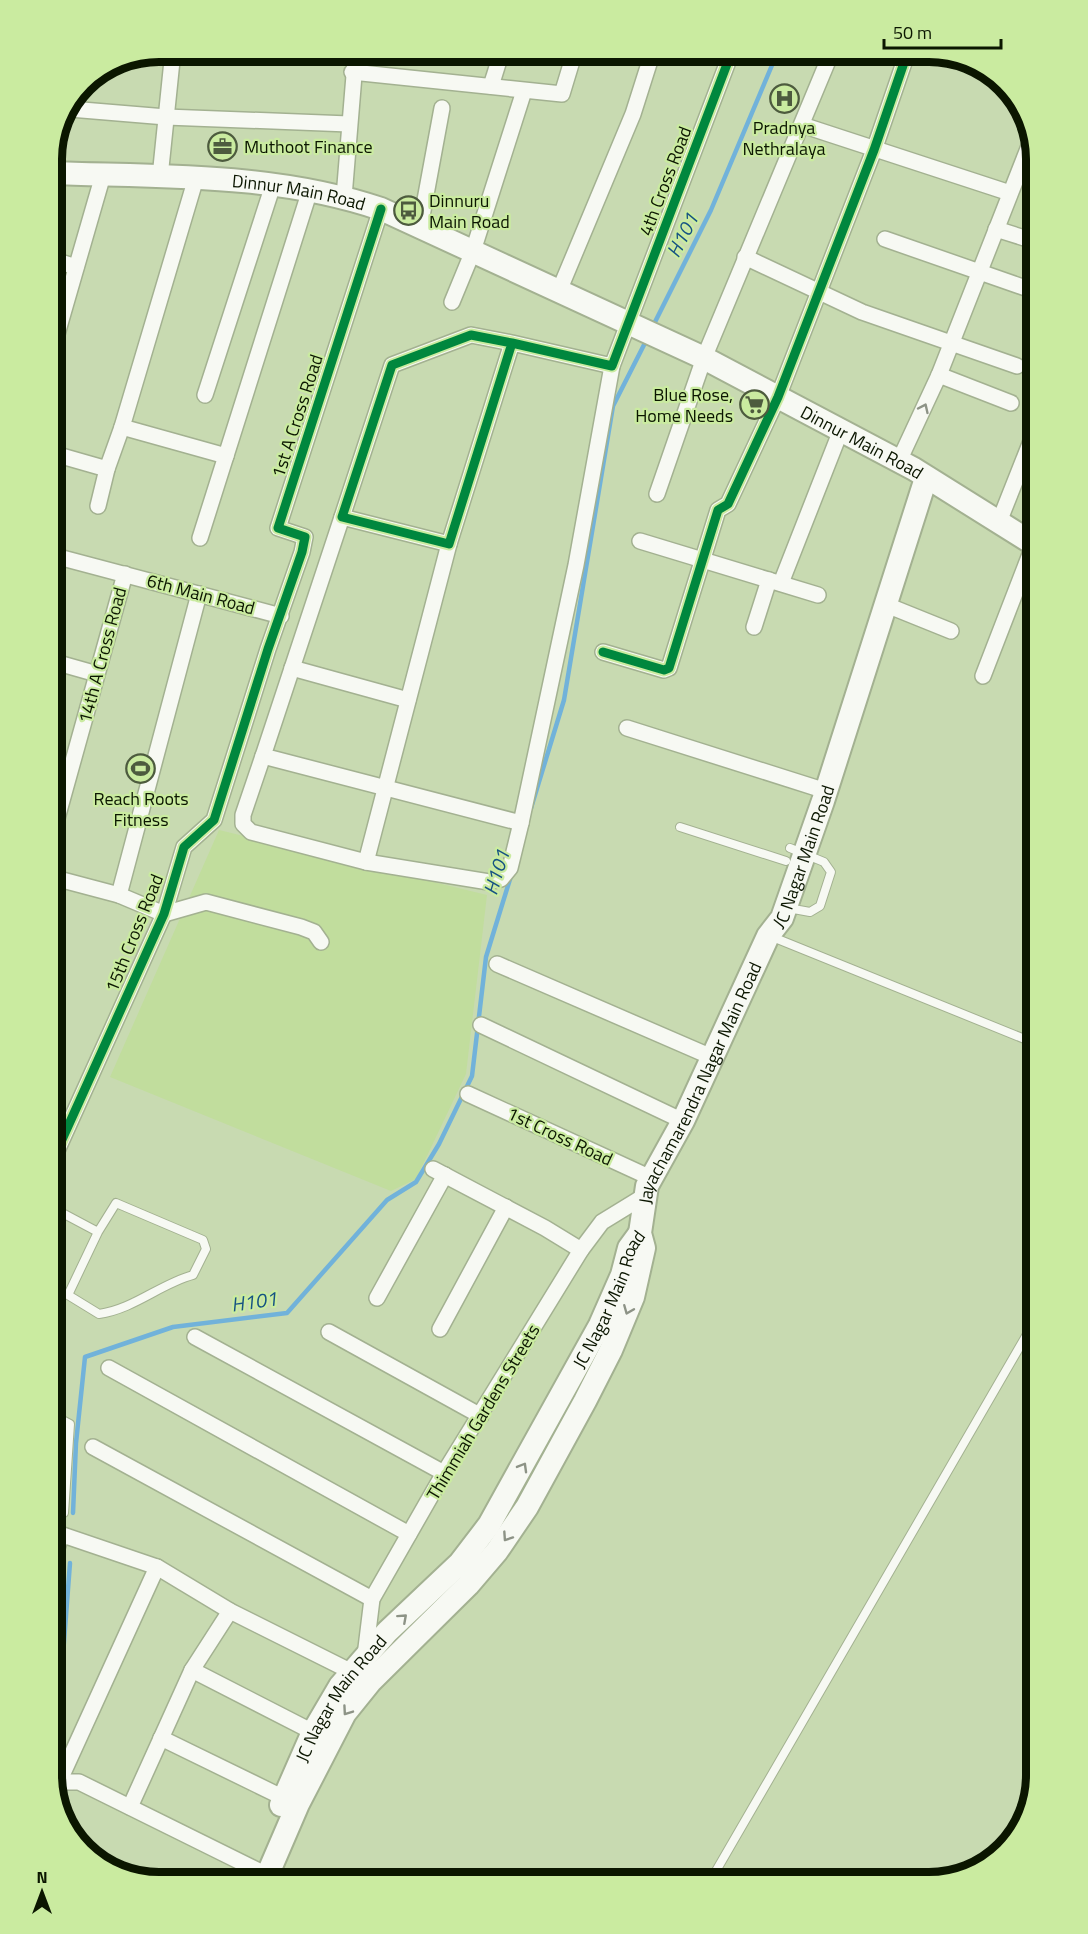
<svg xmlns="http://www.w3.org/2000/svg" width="1088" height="1934" viewBox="0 0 1088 1934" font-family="'Titillium Web',sans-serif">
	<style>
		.built { fill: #c1dd9d }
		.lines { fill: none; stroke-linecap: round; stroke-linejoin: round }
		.stream { stroke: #71b2da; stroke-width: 4.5 }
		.service-casing { stroke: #a3b191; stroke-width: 10 }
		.minor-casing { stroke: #a3b191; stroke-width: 18 }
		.secondary-casing { stroke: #a3b191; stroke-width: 26 }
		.service { stroke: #f7f9f3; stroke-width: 8 }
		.minor { stroke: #f7f9f3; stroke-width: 15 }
		.secondary { stroke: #f7f9f3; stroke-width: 22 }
		.cycleway-casing { stroke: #caeba0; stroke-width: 13 }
		.cycleway { stroke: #00873e; stroke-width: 9 }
		.oneway { stroke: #8d9386 }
		.labels { text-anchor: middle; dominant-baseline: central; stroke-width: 4.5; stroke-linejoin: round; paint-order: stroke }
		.poi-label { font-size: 18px; fill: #0b1600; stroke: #caeba0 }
		.street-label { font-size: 18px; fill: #0b1600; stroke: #caeba0 }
		.water-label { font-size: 20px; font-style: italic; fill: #165283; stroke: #caeba0 }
		.rim { fill: none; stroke: #0b1600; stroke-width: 8 }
	</style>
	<rect width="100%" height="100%" fill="#c8dab1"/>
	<!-- built -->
	<path class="built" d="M219 830 487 895 466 1074 416 1179 391 1191 110 1077Z"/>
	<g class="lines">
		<!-- stream -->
		<g class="stream">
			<path d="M652 328 711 210 778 51"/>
			<path d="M531 808 564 700 613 406 647 339"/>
			<path d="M73 1513 76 1443 85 1357 173 1327 287 1313 387 1200 416 1182 439 1144 472 1076 486 957 511 876"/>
			<path d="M51 1702 61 1681 70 1563"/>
		</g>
		<defs>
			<g id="service">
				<path d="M680 827 786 861"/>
				<path d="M788 908 810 912 820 906 831 872 824 862 790 848"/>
				<path d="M770 936 1037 1044"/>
				<path d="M51 1207 98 1232 68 1295 99 1314C134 1309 160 1284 193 1275L206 1249 203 1240 116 1203 98 1232"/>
				<path d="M51 1519 64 1513 70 1424 51 1414"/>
				<path d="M709 1883 1037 1317"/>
			</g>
			<g id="minor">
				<path d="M271 51 356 56"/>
				<path d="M352 72 562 94 575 51"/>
				<path d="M491 86 502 51"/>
				<path d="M70 109 166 117 349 124"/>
				<path d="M802 125 1010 193"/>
				<path d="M160 177 173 51"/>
				<path d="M196 178 122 427 226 456"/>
				<path d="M344 197 356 51"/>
				<path d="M420 227 442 108"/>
				<path d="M996 229 1037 242"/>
				<path d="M885 239 1037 292"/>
				<path d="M745 257 862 312 1017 366"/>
				<path d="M51 259 76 267"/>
				<path d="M559 291 633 114 653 51"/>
				<path d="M452 302 473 251 524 91"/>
				<path d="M512 343 471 335 392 365 342 517 449 544 512 343 612 366 732 51"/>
				<path d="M51 355 103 175"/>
				<path d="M939 375 1011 403"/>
				<path d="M205 395 273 185"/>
				<path d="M51 453 107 469 122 427"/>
				<path d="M899 461 939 375 1033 136"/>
				<path d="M657 494 704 358 832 51"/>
				<path d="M98 506 107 469"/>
				<path d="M342 517 263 756 521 823 576 565 612 366"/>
				<path d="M999 522 1037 426"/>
				<path d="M200 538 310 190"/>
				<path d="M640 541 818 595"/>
				<path d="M51 555 281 616"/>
				<path d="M781 583 841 430"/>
				<path d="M884 604 951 631"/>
				<path d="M754 627 769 580"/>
				<path d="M603 652 664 670 669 668 718 510 728 504 778 397 874 150 908 51"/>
				<path d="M51 661 97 674"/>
				<path d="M292 668 408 700"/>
				<path d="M983 676 1034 544"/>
				<path d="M627 728 826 791"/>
				<path d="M263 756 243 815V824L251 832 366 862 489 882 501 879 510 868 521 823"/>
				<path d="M51 840 125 574"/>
				<path d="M366 862 449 544"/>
				<path d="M51 877 119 895 164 914 206 902 301 927 314 932 321 942"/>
				<path d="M119 895 199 594"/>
				<path d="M497 964 714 1058"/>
				<path d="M481 1025 683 1121"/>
				<path d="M468 1094 651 1178"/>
				<path d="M51 1164 164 914 184 847 214 820 268 649 302 552 305 537 278 528 381 209"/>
				<path d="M433 1169 545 1228 581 1250"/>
				<path d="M377 1298 445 1175"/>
				<path d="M440 1329 506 1207"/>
				<path d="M329 1332 481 1416"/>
				<path d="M195 1337 444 1473"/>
				<path d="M109 1368 409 1534"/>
				<path d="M93 1447 372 1599"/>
				<path d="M51 1531 157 1567 230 1611 360 1676"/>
				<path d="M51 1563 62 1535"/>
				<path d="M365 1656 372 1599 444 1473 581 1250 602 1222 646 1195"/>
				<path d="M192 1670 313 1732"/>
				<path d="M161 1738 284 1798"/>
				<path d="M52 1782H79L267 1875"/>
				<path d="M59 1782 157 1567"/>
				<path d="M130 1807 192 1670 230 1611"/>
				<path d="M94 1860 120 1872"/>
			</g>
			<g id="secondary">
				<path id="s1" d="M51 173C162 177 275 173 381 209L704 358 914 469 1037 546"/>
				<path id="s2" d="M281 1805 313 1732 340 1686 387 1632 460 1563 489 1525 600 1325 622 1275 629 1248 640 1233"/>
				<path id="s3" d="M264 1883 298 1804 345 1713 370 1682 468 1585 497 1551 527 1507 585 1401 611 1350 633 1297 644 1248 640 1233 647 1186 683 1121 768 936 782 918 823 801 926 478"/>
			</g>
		</defs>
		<!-- service casing -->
		<use href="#service" class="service-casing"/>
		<!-- minor casing -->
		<use href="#minor" class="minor-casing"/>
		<!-- secondary casing -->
		<use href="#secondary" class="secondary-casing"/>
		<!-- service -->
		<use href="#service" class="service"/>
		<!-- minor -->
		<use href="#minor" class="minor"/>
		<!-- secondary -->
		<use href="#secondary" class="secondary"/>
		<defs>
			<g id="cycleway">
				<path d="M512 343 471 335 392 365 342 517 449 544 512 343 612 366 732 51"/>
				<path d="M603 652 664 670 669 668 718 510 728 504 778 397 874 150 908 51"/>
				<path d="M51 1164 164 914 184 847 214 820 268 649 302 552 305 537 278 528 381 209"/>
			</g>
		</defs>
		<!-- cycleway casing -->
		<use href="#cycleway" class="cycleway-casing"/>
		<!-- cycleway -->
		<use href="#cycleway" class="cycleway"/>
	</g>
	<!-- one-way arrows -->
	<defs><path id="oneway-chevron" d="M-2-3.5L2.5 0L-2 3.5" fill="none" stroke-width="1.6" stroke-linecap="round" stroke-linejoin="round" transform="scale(1.5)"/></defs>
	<g class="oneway">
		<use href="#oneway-chevron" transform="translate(924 408) rotate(-65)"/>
		<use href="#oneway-chevron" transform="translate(628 1310) rotate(112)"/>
		<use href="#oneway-chevron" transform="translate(523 1467) rotate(-60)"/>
		<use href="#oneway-chevron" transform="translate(507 1537) rotate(124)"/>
		<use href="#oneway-chevron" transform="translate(403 1618) rotate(-42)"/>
		<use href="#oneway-chevron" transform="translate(347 1711) rotate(125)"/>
	</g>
	<!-- icons -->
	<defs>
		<symbol id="hospital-ring" viewBox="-11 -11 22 22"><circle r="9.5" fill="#caeba0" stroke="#4d5b3e" stroke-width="1.5"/><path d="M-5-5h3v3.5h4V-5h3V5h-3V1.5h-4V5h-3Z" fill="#4d5b3e"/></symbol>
		<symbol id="office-ring" viewBox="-11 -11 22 22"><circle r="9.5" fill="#caeba0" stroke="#4d5b3e" stroke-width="1.5"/><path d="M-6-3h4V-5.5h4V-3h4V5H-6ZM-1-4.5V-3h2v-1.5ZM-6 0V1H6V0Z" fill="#4d5b3e"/></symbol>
		<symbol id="bus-ring" viewBox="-11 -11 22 22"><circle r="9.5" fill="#caeba0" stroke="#4d5b3e" stroke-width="1.5"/><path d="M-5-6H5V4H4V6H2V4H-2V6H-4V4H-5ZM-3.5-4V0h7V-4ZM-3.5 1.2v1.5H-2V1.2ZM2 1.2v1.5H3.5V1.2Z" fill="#4d5b3e"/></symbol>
		<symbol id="supermarket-ring" viewBox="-11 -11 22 22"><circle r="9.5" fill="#caeba0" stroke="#4d5b3e" stroke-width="1.5"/><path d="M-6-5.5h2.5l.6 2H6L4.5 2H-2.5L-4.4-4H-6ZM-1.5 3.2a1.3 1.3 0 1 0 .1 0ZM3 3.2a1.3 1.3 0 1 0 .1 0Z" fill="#4d5b3e"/></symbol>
		<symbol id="stadium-ring" viewBox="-11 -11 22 22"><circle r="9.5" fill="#caeba0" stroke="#4d5b3e" stroke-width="1.5"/><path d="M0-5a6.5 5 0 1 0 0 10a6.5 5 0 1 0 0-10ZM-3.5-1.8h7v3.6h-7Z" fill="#4d5b3e"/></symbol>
	</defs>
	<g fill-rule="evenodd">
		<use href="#hospital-ring" x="768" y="82" width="33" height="33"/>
		<use href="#office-ring" x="206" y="130" width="33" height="33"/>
		<use href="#bus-ring" x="392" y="194" width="33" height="33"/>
		<use href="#supermarket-ring" x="738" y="388" width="33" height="33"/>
		<use href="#stadium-ring" x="124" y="752" width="33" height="33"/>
	</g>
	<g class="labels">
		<!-- poi labels -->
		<g class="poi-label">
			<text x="784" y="127">Pradnya<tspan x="784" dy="21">Nethralaya</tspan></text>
			<text x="244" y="146" text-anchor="start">Muthoot Finance</text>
			<text x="429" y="200" text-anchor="start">Dinnuru<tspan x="429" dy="21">Main Road</tspan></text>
			<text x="733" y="394" text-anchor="end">Blue Rose,<tspan x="733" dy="21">Home Needs</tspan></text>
			<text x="141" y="798">Reach Roots<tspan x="141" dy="21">Fitness</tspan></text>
		</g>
		<!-- street labels -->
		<g class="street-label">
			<text transform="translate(665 181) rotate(-69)">4th Cross Road</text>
			<text stroke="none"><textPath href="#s1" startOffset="249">Dinnur Main Road</textPath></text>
			<text transform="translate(297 416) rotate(-72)">1st A Cross Road</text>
			<text stroke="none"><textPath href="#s1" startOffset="868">Dinnur Main Road</textPath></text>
			<text transform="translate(201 594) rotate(15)">6th Main Road</text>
			<text transform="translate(102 655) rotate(-75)">14th A Cross Road</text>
			<text stroke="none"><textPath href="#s3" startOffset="1179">JC Nagar Main Road</textPath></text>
			<text transform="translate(134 933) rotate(-68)">15th Cross Road</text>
			<text stroke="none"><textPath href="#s3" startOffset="928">Jayachamarendra Nagar Main Road</textPath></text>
			<text transform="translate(560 1136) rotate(25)">1st Cross Road</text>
			<text stroke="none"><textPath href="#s2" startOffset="609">JC Nagar Main Road</textPath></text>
			<text transform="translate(483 1412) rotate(-59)">Thimmiah Gardens Streets</text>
			<text stroke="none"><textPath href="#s2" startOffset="123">JC Nagar Main Road</textPath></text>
		</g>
		<!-- water labels -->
		<g class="water-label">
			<text transform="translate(682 235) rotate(-63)">H101</text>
			<text transform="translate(496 872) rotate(-73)">H101</text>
			<text transform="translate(254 1301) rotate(-8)">H101</text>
		</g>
	</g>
	<!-- crop -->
	<path d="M0 0H1088V1934H0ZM159 62H929A97 97 0 0 1 1026 159V1775A97 97 0 0 1 929 1872H159A97 97 0 0 1 62 1775V159A97 97 0 0 1 159 62Z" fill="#caeba0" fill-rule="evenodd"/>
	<path class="rim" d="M159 62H929A97 97 0 0 1 1026 159V1775A97 97 0 0 1 929 1872H159A97 97 0 0 1 62 1775V159A97 97 0 0 1 159 62Z"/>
	<!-- north arrow -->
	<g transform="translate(42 1892)" stroke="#caeba0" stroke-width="4.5" paint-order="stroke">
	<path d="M0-4.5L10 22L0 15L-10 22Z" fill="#0b1600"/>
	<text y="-9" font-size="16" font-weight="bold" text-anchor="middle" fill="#0b1600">N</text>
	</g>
	<!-- scale -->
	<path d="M884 39v9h117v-9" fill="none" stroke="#0b1600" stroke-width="3"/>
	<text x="893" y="39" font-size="18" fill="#0b1600" stroke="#caeba0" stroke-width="4.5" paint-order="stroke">50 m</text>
</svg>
